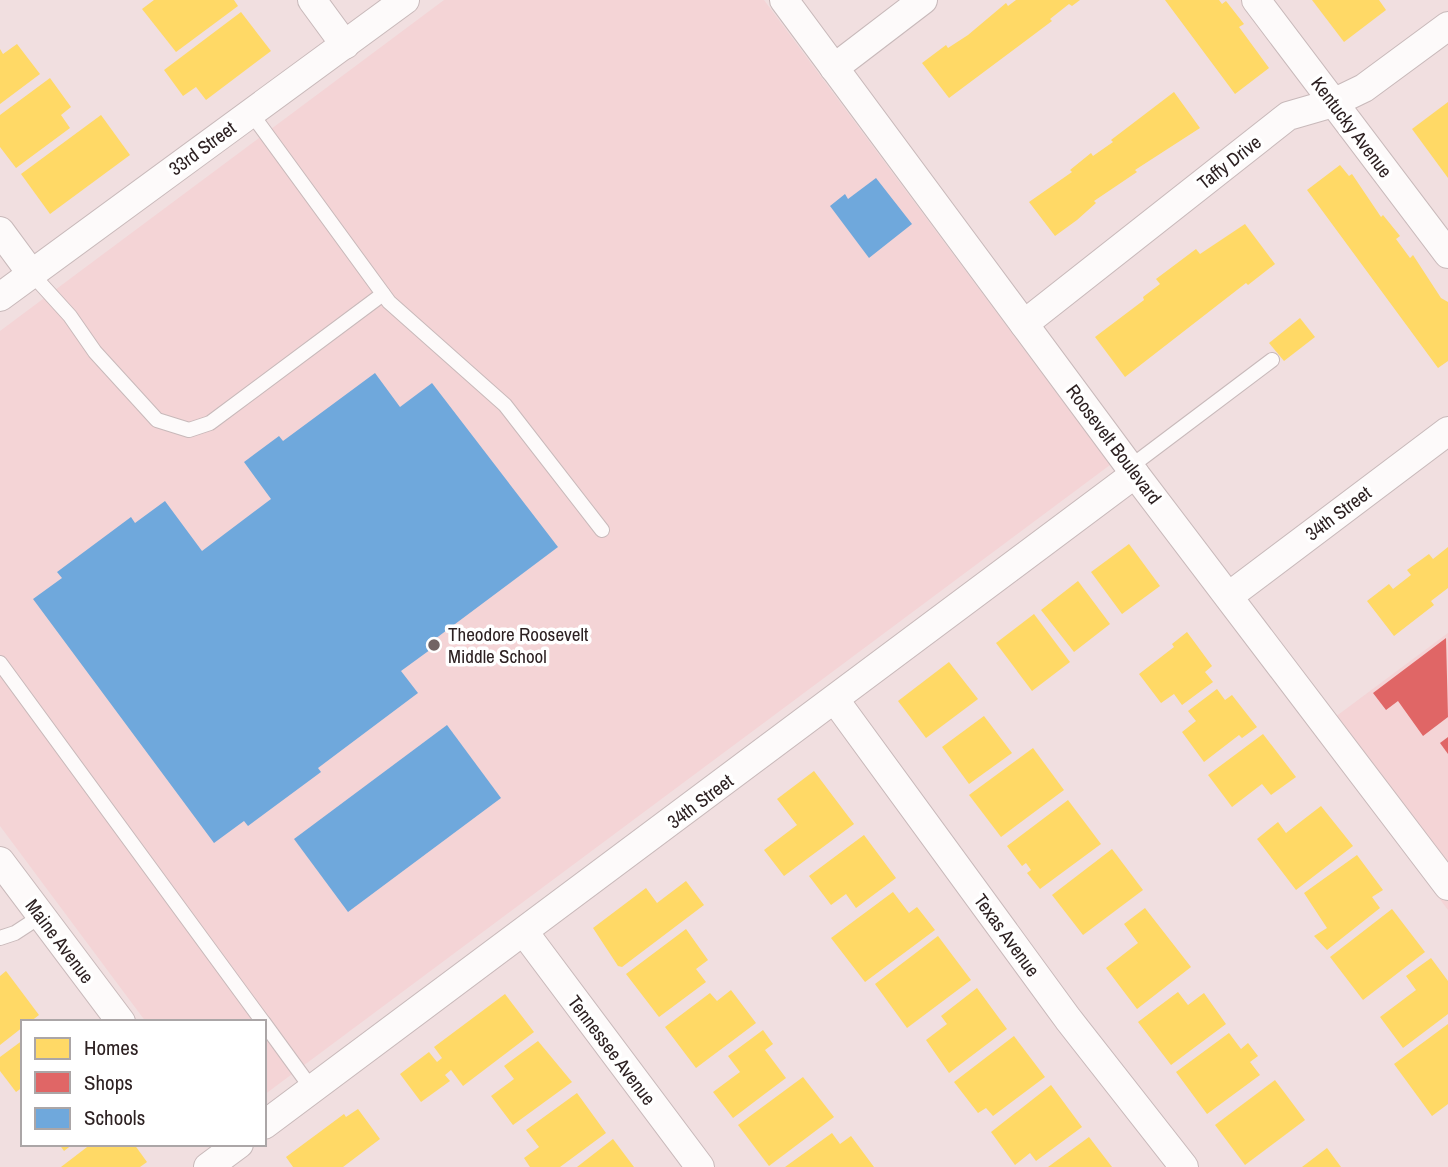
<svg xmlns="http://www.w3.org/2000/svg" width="1448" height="1167" viewBox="0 0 1448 1167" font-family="'Archivo Narrow',sans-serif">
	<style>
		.built { fill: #f4d4d6 }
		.homes { fill: #ffd966 }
		.shops { fill: #e06666 }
		.schools { fill: #6fa8dc }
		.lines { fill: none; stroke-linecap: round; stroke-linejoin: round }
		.lane-casing { stroke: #c8b9ba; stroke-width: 16 }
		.street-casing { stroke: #c8b9ba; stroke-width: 30 }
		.lane { stroke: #fdfafa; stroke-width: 14 }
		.street { stroke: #fdfafa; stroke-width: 28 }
		.poi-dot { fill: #726464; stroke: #fff; stroke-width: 2.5 }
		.labels { text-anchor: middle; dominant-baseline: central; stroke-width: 7; stroke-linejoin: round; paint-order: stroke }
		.street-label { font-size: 19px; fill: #2d2122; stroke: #fff }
		.poi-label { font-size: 19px; fill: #2d2122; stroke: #fff; text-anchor: start }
	</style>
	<rect width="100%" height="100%" fill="#f1dfe0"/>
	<!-- built -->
	<g class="built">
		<path d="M444 0H764L1110 465 264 1095V1022H146L0 826V331Z"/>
		<path d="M1448 633V910L1315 732Z"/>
	</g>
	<!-- homes -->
	<g class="homes">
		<path d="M154 0H234L238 6 176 52 142 9Z"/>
		<path d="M1016 0H1080L1072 6 1069 4 1050 19 1052 21 949 98 922 63 946 45 948 48 968 35 1006 3 1008 6Z"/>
		<path d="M1165 0H1219L1222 4 1226 1 1244 24 1239 27 1269 68 1235 94Z"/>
		<path d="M1312 0H1379L1386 10 1344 42Z"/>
		<path d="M241 12 271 51 206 100 196 87 183 96 164 70Z"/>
		<path d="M17 44 40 74 0 104V49L3 54Z"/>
		<path d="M50 78 71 107 61 115 70 128 16 168 0 147V115Z"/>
		<path d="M1174 92 1200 128 1135 170 1137 172 1094 201 1096 203 1077 220 1055 236 1029 202 1072 172 1070 170 1091 153 1093 156 1113 142 1111 140Z"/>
		<path d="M1448 102V178L1412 129Z"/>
		<path d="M101 115 130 155 50 214 21 174Z"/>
		<path d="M1340 165 1349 176 1352 174 1381 217 1383 215 1400 236 1396 239 1410 258 1413 255 1441 298 1448 302V361L1438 368 1307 190Z"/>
		<path d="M1245 224 1275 264 1248 285 1246 283 1125 377 1095 337 1144 300 1143 297 1160 284 1156 279 1196 249 1200 254Z"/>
		<path d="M1300 318 1315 337 1284 361 1269 343Z"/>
		<path d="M1129 544 1160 586 1122 614 1091 572Z"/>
		<path d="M1448 547V588L1431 601 1434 605 1394 636 1367 601 1389 584 1393 589 1411 575 1407 570 1429 554 1433 559Z"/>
		<path d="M1078 581 1110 624 1074 652 1041 610Z"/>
		<path d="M1034 614 1070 662 1032 691 996 643Z"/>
		<path d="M1187 632 1212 666 1205 672 1213 682 1182 705 1174 694 1161 703 1139 674 1174 647 1172 644Z"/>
		<path d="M949 662 978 699 926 738 898 701Z"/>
		<path d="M1217 689 1225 700 1232 695 1257 727 1242 738 1239 735 1204 762 1182 732 1196 721 1188 711Z"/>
		<path d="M984 716 1012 753 969 784 942 747Z"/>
		<path d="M1263 734 1296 777 1271 795 1262 784 1232 807 1208 775Z"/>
		<path d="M1033 748 1064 790 1001 837 969 795Z"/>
		<path d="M814 771 854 824 784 876 764 850 797 825 777 799Z"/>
		<path d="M1068 800 1101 844 1040 889 1027 873 1031 870 1026 863 1022 866 1007 846Z"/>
		<path d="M1321 806 1353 846 1296 890 1257 839 1278 822 1286 833Z"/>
		<path d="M864 835 896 878 856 908 846 894 831 905 809 876Z"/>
		<path d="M1112 849 1143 890 1083 935 1052 895Z"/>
		<path d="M1357 855 1383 890 1372 897 1380 908 1327 950 1314 936 1327 928 1304 893Z"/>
		<path d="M686 881 704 905 622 967 618 966 593 928 646 888 657 903Z"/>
		<path d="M893 892 909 913 917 907 935 930 865 982 831 938Z"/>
		<path d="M1145 908 1191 967 1137 1009 1106 968 1138 943 1124 924Z"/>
		<path d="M1392 909 1425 952 1363 1000 1330 957Z"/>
		<path d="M686 929 708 960 696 969 706 982 659 1017 626 974Z"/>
		<path d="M938 936 971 980 907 1028 875 984Z"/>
		<path d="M1431 958 1448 981V1014L1403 1048 1380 1017 1416 990 1406 976Z"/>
		<path d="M6 971 39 1015 30 1022H23V1027L0 1045V976Z"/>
		<path d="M977 988 1007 1029 949 1073 926 1040 947 1024 941 1016Z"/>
		<path d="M731 990 756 1023 696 1068 665 1027 710 993 717 1001Z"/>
		<path d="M1178 992 1188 1005 1204 993 1226 1024 1171 1065 1138 1022Z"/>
		<path d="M505 994 534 1032 463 1086 451 1070 445 1075 450 1081 421 1102 400 1074 429 1052 437 1062 442 1058 434 1047Z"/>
		<path d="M1448 1024V1104L1432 1116 1394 1064Z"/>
		<path d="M763 1030 773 1044 765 1050 786 1078 733 1118 713 1092 740 1072 728 1056Z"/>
		<path d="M1229 1033 1241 1049 1248 1043 1258 1056 1250 1062 1260 1075 1207 1114 1176 1072Z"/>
		<path d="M1014 1036 1045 1077 993 1116 986 1108 978 1113 954 1082Z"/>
		<path d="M23 1040V1087L16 1092 0 1071V1057Z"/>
		<path d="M538 1041 572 1082 513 1125 491 1096 514 1079 504 1066Z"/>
		<path d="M803 1077 834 1117 769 1166 738 1125Z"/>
		<path d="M1275 1080 1305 1120 1245 1165 1215 1125Z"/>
		<path d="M1051 1085 1082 1127 1036 1161 1030 1153 1015 1165 991 1132Z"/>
		<path d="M577 1093 606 1133 560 1167H530L524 1158 539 1147 526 1130Z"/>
		<path d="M358 1109 380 1139 343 1167H293L286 1157 344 1114 346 1117Z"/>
		<path d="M832 1133 840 1144 851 1136 874 1167H785Z"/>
		<path d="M1089 1137 1112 1167H1048Z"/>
		<path d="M613 1139 634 1167H577Z"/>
		<path d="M59 1144H73L64 1151Z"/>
		<path d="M91 1144H134L147 1162 140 1167H61Z"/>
		<path d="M1327 1148 1341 1167H1302Z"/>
	</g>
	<!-- shops -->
	<g class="shops">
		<path d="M1446 638 1448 717 1423 736 1398 701 1386 710 1373 693Z"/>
		<path d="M1448 737V754L1440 743Z"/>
	</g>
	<!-- schools -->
	<g class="schools">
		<path d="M876 178 912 224 869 258 830 206 845 194 848 199Z"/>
		<path d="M375 373 400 407 432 383 558 547 435 639 438 644 401 671 418 693 318 768 321 772 248 826 244 821 214 843 33 599 62 578 57 572 131 517 135 523 165 501 202 551 271 499 244 462 279 436 283 441Z"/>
		<path d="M447 725 501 798 348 912 294 839Z"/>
	</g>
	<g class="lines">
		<defs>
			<g id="lane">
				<path d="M251 113 389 302 505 405 602 530"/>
				<path d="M31 273 70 316 95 352 157 420 189 430 210 423 383 294"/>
				<path d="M1130 467 1272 360"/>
				<path d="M0 663 263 1022"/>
				<path d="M0 938 15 933 41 916"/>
				<path d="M264 1023 312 1089"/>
			</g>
			<g id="street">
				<path d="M312 0 345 45"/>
				<path d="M784 0 1135 474 1448 886"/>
				<path d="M1256 0 1448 254"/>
				<path d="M834 68 923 0"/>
				<path d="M0 231 31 273"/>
				<path d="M0 297 405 0"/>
				<path d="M1024 324 1288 116 1333 103 1364 88 1448 26"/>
				<path d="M1229 596 1448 431"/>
				<path d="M835 700 1068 1019 1184 1167"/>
				<path d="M0 861 121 1022"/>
				<path d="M524 932 700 1167"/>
				<path d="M264 1125 1135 474"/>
				<path d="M208 1167 239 1144"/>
			</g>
		</defs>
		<!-- lane casing -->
		<use href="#lane" class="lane-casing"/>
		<!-- street casing -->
		<use href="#street" class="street-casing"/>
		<!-- lane -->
		<use href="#lane" class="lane"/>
		<!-- street -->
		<use href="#street" class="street"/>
	</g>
	<!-- markers -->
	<circle class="poi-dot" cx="434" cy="645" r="7"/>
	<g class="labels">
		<!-- street labels -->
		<g class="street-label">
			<text transform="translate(1352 127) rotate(53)">Kentucky Avenue</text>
			<text transform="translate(202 148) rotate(-36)">33rd Street</text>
			<text transform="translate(1229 162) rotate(-38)">Taffy Drive</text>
			<text transform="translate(1114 444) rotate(53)">Roosevelt Boulevard</text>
			<text transform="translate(1338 513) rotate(-37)">34th Street</text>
			<text transform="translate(700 801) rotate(-37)">34th Street</text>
			<text transform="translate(1007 935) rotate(54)">Texas Avenue</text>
			<text transform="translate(60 941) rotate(53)">Maine Avenue</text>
			<text transform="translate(612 1050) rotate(53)">Tennessee Avenue</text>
		</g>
		<!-- poi labels -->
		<g class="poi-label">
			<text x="448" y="634">Theodore Roosevelt<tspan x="448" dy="22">Middle School</tspan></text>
		</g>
	</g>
	<!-- legend -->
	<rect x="21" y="1020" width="245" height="126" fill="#ffffff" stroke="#aba6a7" stroke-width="2"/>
	<rect x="35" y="1038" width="35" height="21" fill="#ffd966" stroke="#aba6a7" stroke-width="2"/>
	<text x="84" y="1055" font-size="21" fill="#2d2122">Homes</text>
	<rect x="35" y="1072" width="35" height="21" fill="#e06666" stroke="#aba6a7" stroke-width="2"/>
	<text x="84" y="1090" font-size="21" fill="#2d2122">Shops</text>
	<rect x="35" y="1108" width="35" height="21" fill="#6fa8dc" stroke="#aba6a7" stroke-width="2"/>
	<text x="84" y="1125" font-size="21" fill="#2d2122">Schools</text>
</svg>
